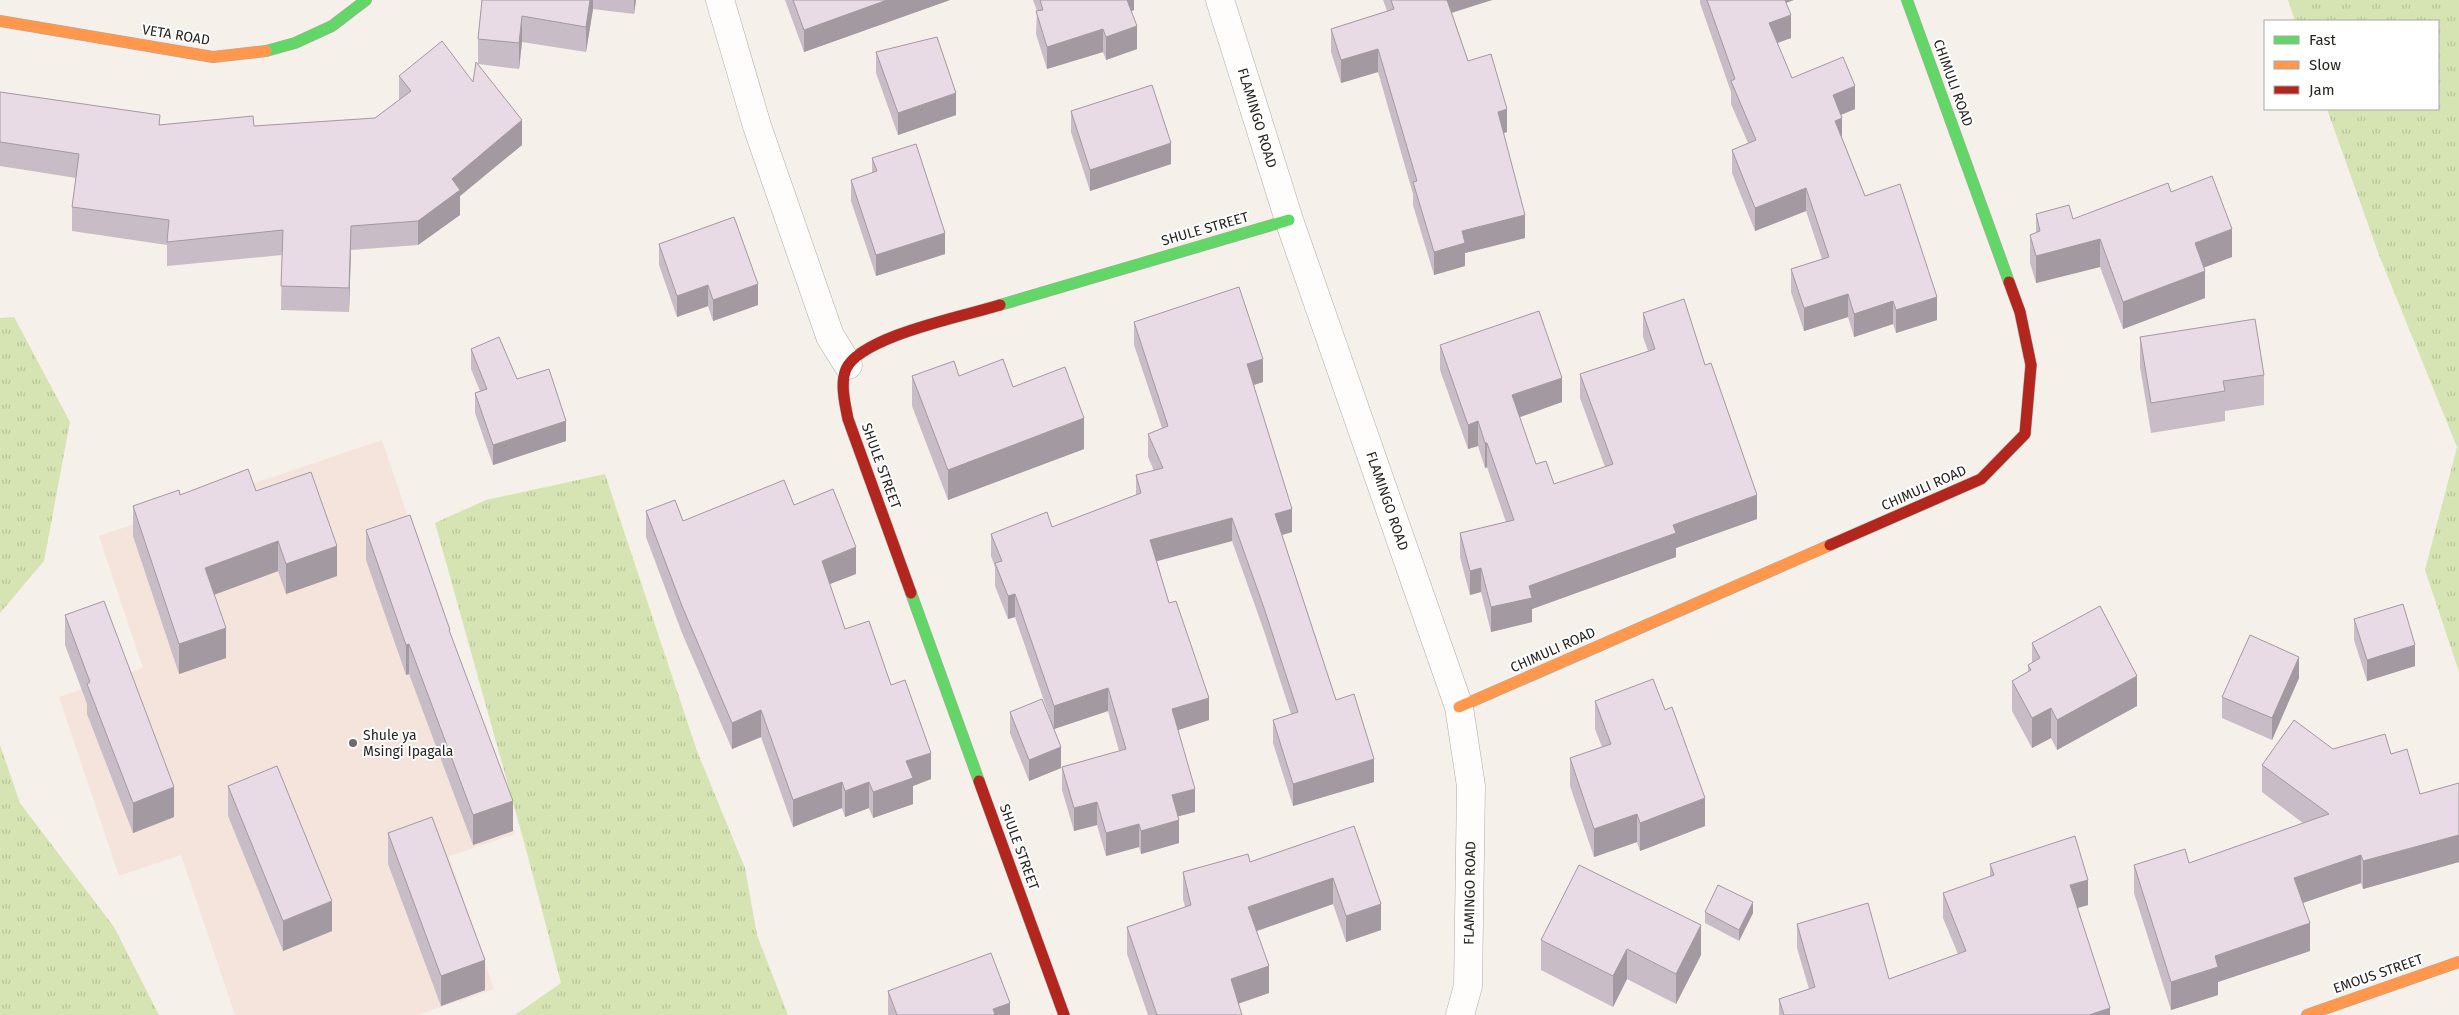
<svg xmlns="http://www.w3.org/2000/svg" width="2459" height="1015" viewBox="0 0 2459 1015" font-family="'Fira Sans',sans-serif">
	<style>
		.education { fill: #f4e4dc }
		.grass { fill: url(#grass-tufts) }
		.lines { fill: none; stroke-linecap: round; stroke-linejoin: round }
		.street-casing { stroke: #b0aba7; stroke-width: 29 }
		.fast-casing { stroke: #b0aba7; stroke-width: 12 }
		.slow-casing { stroke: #b0aba7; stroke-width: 12 }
		.jam-casing { stroke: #b0aba7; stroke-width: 12 }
		.street { stroke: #fefdfc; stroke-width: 28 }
		.fast { stroke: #63d668; stroke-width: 11 }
		.slow { stroke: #ff974d; stroke-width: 11 }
		.jam { stroke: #b3261e; stroke-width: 11 }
		.wall { fill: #c8bcc6 }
		.shaded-wall { fill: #a399a1 }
		.building { fill: #e9dbe6; stroke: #a399a1 }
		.poi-dot { fill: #6f6b67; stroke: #fff; stroke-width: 2 }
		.labels { text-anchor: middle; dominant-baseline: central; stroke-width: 4; stroke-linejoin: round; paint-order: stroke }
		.street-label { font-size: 14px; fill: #272420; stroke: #fff }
		.poi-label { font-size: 14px; fill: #272420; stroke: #fff; text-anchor: start }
	</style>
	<defs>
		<pattern id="grass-tufts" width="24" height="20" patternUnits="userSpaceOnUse" patternTransform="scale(1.25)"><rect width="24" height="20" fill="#d6e4b4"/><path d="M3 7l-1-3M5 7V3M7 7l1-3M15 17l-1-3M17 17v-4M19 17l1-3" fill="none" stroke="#b8c39a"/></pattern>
	</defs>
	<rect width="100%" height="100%" fill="#f6f0ea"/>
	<!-- education -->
	<path class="education" d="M382 440 515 834 449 856 494 989 417 1015H235L181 855 119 876 59 697 143 668 99 536Z"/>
	<!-- grass -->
	<g class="grass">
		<path d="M2288 0H2459V672L2425 570 2457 447 2379 255 2327 109H2438V21H2295Z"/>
		<path d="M14 317 70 422 44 561 0 613V318Z"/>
		<path d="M605 474 697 751 745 868 757 935 788 1015H515L561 983 527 853 435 523 486 500Z"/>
		<path d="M0 745 20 803 114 927 159 1015H0Z"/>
	</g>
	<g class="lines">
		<defs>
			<g id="street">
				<path d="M720 0 757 126 830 336 848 365"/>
				<path d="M1220 0 1289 220 1459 707 1471 786 1468 986 1460 1015"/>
			</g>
			<g id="fast">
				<path d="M1907 0 2009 282"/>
				<path d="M266 51 295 43 332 26 366 0"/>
				<path d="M1000 305 1289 220"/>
				<path d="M911 593 979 781"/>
			</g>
			<g id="slow">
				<path d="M0 21 213 57 266 51"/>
				<path d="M1459 707 1830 545"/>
				<path d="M2307 1015 2459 962"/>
			</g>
			<g id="jam">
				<path d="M1830 545 1981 479 2025 434 2031 365 2020 312 2009 282"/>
				<path d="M911 593 848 419C845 404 840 384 846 369 861 336 965 316 1000 305"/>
				<path d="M979 781 1064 1015"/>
			</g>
		</defs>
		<!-- street casing -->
		<use href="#street" class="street-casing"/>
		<!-- fast casing -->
		<use href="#fast" class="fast-casing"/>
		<!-- slow casing -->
		<use href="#slow" class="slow-casing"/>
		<!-- jam casing -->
		<use href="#jam" class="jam-casing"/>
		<!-- street -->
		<use href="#street" class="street"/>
		<!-- fast -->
		<use href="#fast" class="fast"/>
		<!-- slow -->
		<use href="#slow" class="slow"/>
		<!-- jam -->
		<use href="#jam" class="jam"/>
	</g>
	<!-- wall -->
	<g class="wall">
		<path d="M482 0H636L634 14 593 9 586 52 522 42 519 69 478 64V39Z"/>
		<path d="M785 0H950L804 52Z"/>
		<path d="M1033 0H1134V10L1131 11 1137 49 1106 60 1103 52 1047 69 1036 34 1037 11Z"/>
		<path d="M1383 0H1492L1452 13 1468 61 1507 132 1504 133 1525 238 1465 253V266L1434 275 1413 205V194L1378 72 1341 83 1331 52V29L1387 11Z"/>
		<path d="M1700 0H1794L1786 3 1791 38 1777 43 1792 78 1855 109 1841 115 1842 138 1865 196 1937 320 1896 333 1893 324 1854 337 1848 317 1804 331 1791 292V269L1822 259 1806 211 1755 231 1732 173V150L1748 143 1731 104V92L1700 3Z"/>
		<path d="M876 52 956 115 898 135 876 73Z"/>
		<path d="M399 76 522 145 460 196V215L418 245 351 250 349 312 281 310 282 255 167 266V245L72 231V207L76 178 0 166V92L160 125 254 126 375 118 399 100Z"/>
		<path d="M1071 111 1171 164 1090 191 1071 132Z"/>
		<path d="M872 158 945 254 876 276 851 201V180L872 173Z"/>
		<path d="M2171 192 2232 257 2204 267 2205 298 2123 329 2100 267 2036 283 2030 263V235L2036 233V214L2073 219Z"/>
		<path d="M659 244 758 305 713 321 708 306 677 317 659 265Z"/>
		<path d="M1643 313 1757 519 1676 548V557L1532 609V622L1491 632 1481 592 1470 595 1460 557V533L1506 522 1487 467 1485 468 1478 446 1468 449 1440 370V345L1562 402 1519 417 1536 464 1554 484 1605 467 1580 398V374L1648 351 1643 337Z"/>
		<path d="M1134 322 1263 382 1254 385 1292 532 1282 535 1336 700 1374 782 1293 806 1273 743V720L1291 714 1264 631 1232 541 1157 561 1169 603 1209 720 1178 730 1195 812 1178 816 1179 843 1141 854 1139 847 1106 856 1097 825 1074 831 1062 790V767L1119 751 1108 711 1054 729 1061 768 1029 781 1010 733V712L1051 721 1015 617 1008 619 995 586V567L991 556V534L1052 527 1136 495V475L1154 471 1148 457V434L1162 428 1134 345Z"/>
		<path d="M2140 337 2264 375V405L2225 411V421L2151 433 2140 367Z"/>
		<path d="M471 349 517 379 566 441 493 465 475 413V393L480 391 471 369Z"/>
		<path d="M912 376H959L1013 387 1084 449 948 500 912 406Z"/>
		<path d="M256 491 337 576 286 594 278 571 214 595 226 658 179 674 133 536V506L180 495Z"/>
		<path d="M794 505 856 574 830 584 845 629 891 685 931 779 913 786V804L873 818 869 808 845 817 842 808 793 827 761 737 732 749 682 633 646 537V511L683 521Z"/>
		<path d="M366 530 450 635 513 831 473 845 409 674 406 675 366 560Z"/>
		<path d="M65 615 174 817 133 833 87 714V704L65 645Z"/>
		<path d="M2354 619 2415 666 2367 681 2354 640Z"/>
		<path d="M2032 643 2137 706 2057 750 2051 738 2032 748 2012 711V681L2028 672V665L2032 662Z"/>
		<path d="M2299 678 2272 740 2222 718V697Z"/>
		<path d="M1595 701 1705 826 1640 851 1637 842 1594 857 1570 786V758L1602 747 1595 729Z"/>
		<path d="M2391 754 2420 794 2459 783V862L2363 889 2361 883 2302 903 2310 951 2218 982V995L2171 1010 2134 893V865L2189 863 2303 823 2262 792V765Z"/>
		<path d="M228 786 332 931 283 951 228 816Z"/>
		<path d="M1354 826 1381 930 1346 942 1333 904 1257 931 1269 993 1238 1004 1242 1015H1148L1127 954V927L1185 907 1183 899V872L1250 862Z"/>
		<path d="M388 833 485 990 441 1006 388 864Z"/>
		<path d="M1990 864 2088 905 2078 908 2110 1015H1779V999L1809 989 1797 948V924L1889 979 1958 954 1943 918V893L1990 877Z"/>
		<path d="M1705 912 1753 913 1739 941 1705 923Z"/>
		<path d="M1541 940 1701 955 1676 1004 1627 979 1613 1007 1541 970Z"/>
		<path d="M888 991 1010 1015H888Z"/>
	</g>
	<!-- shaded-wall -->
	<g class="shaded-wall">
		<path d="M590 0H593V9L586 52V27Z"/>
		<path d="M634 0H636L634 14Z"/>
		<path d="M887 0H950L804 52V30Z"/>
		<path d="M1124 0H1134V10L1124 14Z"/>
		<path d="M1444 0H1492L1444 15Z"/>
		<path d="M1779 0H1794L1779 5Z"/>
		<path d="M1791 15V38L1769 46V23Z"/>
		<path d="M522 16V42L519 69V43Z"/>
		<path d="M1137 26V49L1106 60V37Z"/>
		<path d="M1103 29V52L1047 69V47Z"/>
		<path d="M1378 49V72L1341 83V60Z"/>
		<path d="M1855 86V109L1833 118V95Z"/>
		<path d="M956 93V115L898 135V113Z"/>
		<path d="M1507 109V132L1498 135V112Z"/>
		<path d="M1842 118V141L1835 121Z"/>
		<path d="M522 120V145L460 196V215L418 245V221L452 179Z"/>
		<path d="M1171 143V164L1090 191V170Z"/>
		<path d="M1806 188V211L1755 231V208Z"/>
		<path d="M1525 215V238L1465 253V266L1434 275V252L1462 231Z"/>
		<path d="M351 226V250L349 312V288Z"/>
		<path d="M2232 229V257L2195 271V243Z"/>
		<path d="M945 233V254L876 276V255Z"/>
		<path d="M2100 239V267L2036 283V256Z"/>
		<path d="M2205 271V298L2123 329V302Z"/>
		<path d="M758 284V305L713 321V300Z"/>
		<path d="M708 285V306L677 317V296Z"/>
		<path d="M1848 294V317L1804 331V308Z"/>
		<path d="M1937 297V320L1896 333V310Z"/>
		<path d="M1893 301V324L1854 337V314Z"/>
		<path d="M1263 359V382L1247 387V364Z"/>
		<path d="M1562 378V402L1512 420V395Z"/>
		<path d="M1084 418V449L948 500V470Z"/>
		<path d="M566 421V441L493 465V445Z"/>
		<path d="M1478 421V446L1468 449V425Z"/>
		<path d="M1485 443H1487V467L1485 468Z"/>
		<path d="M1757 495V519L1676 548V557L1532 609V622L1491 632V607L1529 586 1673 525Z"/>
		<path d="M1292 509V532L1275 537V514Z"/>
		<path d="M1232 518V541L1150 563V540Z"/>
		<path d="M278 541V571L205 598V568Z"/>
		<path d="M337 546V576L286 594V564Z"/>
		<path d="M856 547V574L822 587V561Z"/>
		<path d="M1481 568V592L1470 595V571Z"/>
		<path d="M1015 594V617L1008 619V596Z"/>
		<path d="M226 628V658L179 674V644Z"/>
		<path d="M409 644V674L406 675V645Z"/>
		<path d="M2415 645V666L2367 681V660Z"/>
		<path d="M2299 657V678L2272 740V718Z"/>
		<path d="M2137 676V706L2057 750V720Z"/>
		<path d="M1108 688V711L1054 729V706Z"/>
		<path d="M1209 698V720L1172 732V709Z"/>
		<path d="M2051 708V738L2032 748V718Z"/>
		<path d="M761 710V737L732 749V723Z"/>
		<path d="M1061 747V768L1029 781V760Z"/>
		<path d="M931 753V779L913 786V804L873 818V792L906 761Z"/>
		<path d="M1374 759V782L1293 806V784Z"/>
		<path d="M842 782V808L793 827V800Z"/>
		<path d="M869 782V808L845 817V791Z"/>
		<path d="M174 787V817L133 833V803Z"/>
		<path d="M1195 789V812L1172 818V795Z"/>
		<path d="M1705 798V826L1640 851V823Z"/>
		<path d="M513 801V831L473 845V815Z"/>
		<path d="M1097 802V825L1074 831V808Z"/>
		<path d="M1637 814V842L1594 857V829Z"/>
		<path d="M1179 820V843L1141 854V831Z"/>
		<path d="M1139 824V847L1106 856V833Z"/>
		<path d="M2459 835V862L2363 889V861Z"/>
		<path d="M2361 855V883L2294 906V878Z"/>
		<path d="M1333 878V904L1248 934V907Z"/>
		<path d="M2088 880V905L2070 910V885Z"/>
		<path d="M332 901V931L283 951V921Z"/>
		<path d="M1753 902V913L1739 941V930Z"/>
		<path d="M1381 904V930L1346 942V916Z"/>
		<path d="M2310 923V951L2218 982V995L2171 1010V982L2215 956Z"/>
		<path d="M1701 925V955L1676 1004V974Z"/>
		<path d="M1627 949V979L1613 1007V976Z"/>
		<path d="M485 960V990L441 1006V976Z"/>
		<path d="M1269 966V993L1231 1006V979Z"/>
		<path d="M1010 1003V1015H993V1009Z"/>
		<path d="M2110 1008V1015H2089Z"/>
	</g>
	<!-- building -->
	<g class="building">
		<path d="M482 0H590L586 27 522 16 519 43 478 39Z"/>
		<path d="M793 0H887L804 30Z"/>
		<path d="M1040 0H1127L1137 26 1106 37 1103 29 1047 47 1036 11 1043 10Z"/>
		<path d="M1391 0H1447L1468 61 1491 54 1507 109 1498 112 1525 215 1462 231 1465 243 1434 252 1413 182 1417 181 1378 49 1341 60 1331 29 1394 9Z"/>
		<path d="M1707 0H1785L1791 15 1769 23 1792 78 1843 57 1855 86 1833 95 1842 118 1835 121 1865 196 1900 184 1937 297 1896 310 1893 301 1854 314 1848 294 1804 308 1791 269 1829 257 1806 188 1755 208 1732 150 1756 140 1731 81 1735 79Z"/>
		<path d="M937 37 956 93 898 113 876 52Z"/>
		<path d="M442 41 473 82 476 62 522 120 452 179 460 190 418 221 351 226 349 288 281 286 283 230 167 242 169 220 72 207 79 154 0 142V92L160 115 159 125 253 116 254 126 375 118 411 91 399 76Z"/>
		<path d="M1152 85 1171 143 1090 170 1071 111Z"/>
		<path d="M916 144 945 233 876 255 851 180 877 171 872 158Z"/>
		<path d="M2212 176 2232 229 2195 243 2205 271 2123 302 2100 239 2036 256 2030 235 2040 231 2036 214 2069 205 2073 219 2168 183 2171 192Z"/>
		<path d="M734 217 758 284 713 300 708 285 677 296 659 244Z"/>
		<path d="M1239 287 1263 359 1247 364 1292 509 1275 514 1336 700 1354 694 1374 759 1293 784 1273 720 1298 712 1264 608 1232 518 1150 540 1169 603 1176 601 1209 698 1172 709 1195 789 1172 795 1179 820 1141 831 1139 824 1106 833 1097 802 1074 808 1062 767 1126 749 1108 688 1054 706 1015 594 1008 596 995 563 1002 561 991 534 1047 512 1052 527 1141 493 1136 475 1163 468 1148 434 1168 426 1134 322Z"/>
		<path d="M1684 299 1705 365 1711 363 1757 495 1673 525 1676 533 1529 586 1532 598 1491 607 1481 568 1470 571 1460 533 1514 520 1487 443H1485L1478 421 1468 425 1440 345 1539 311 1562 378 1512 395 1536 464 1546 461 1554 484 1613 464 1580 374 1655 349 1643 313Z"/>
		<path d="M2255 319 2264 375 2223 381 2225 391 2151 403 2140 337Z"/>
		<path d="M499 337 517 379 549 369 566 421 493 445 475 393 487 389 471 349Z"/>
		<path d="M1003 359 1013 387 1065 367 1084 418 948 470 912 376 954 361 959 376Z"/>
		<path d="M248 469 256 491 311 472 337 546 286 564 278 541 205 568 226 628 179 644 133 506 179 490 180 495Z"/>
		<path d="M784 480 794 505 833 489 856 547 822 561 845 629 869 621 891 685 905 680 931 753 906 761 913 778 873 792 869 782 845 791 842 782 793 800 761 710 732 723 682 606 646 511 675 500 683 521Z"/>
		<path d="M410 515 450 630H449L513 801 473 815 409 644 406 645 366 530Z"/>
		<path d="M104 601 174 787 133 803 87 684 90 682 65 615Z"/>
		<path d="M2403 604 2415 645 2367 660 2354 619Z"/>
		<path d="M2100 606 2137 676 2057 720 2051 708 2032 718 2012 681 2031 670 2028 665 2040 658 2032 643Z"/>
		<path d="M2250 635 2299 657 2272 718 2222 697Z"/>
		<path d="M1653 679 1665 710 1672 707 1705 798 1640 823 1637 814 1594 829 1570 758 1611 744 1595 701Z"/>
		<path d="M1042 699 1061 747 1029 760 1010 712Z"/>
		<path d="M2294 720 2333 749 2385 734 2391 754 2407 749 2420 794 2459 783V835L2363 861 2361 855 2294 878 2310 923 2215 956 2218 967 2171 982 2134 865 2185 849 2189 863 2329 814 2262 765Z"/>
		<path d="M277 766 332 901 283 921 228 786Z"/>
		<path d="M432 817 485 960 441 976 388 833Z"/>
		<path d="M1354 826 1381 904 1346 916 1333 878 1248 907 1269 966 1231 979 1242 1015H1157L1127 927 1191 905 1183 872 1248 854 1250 862Z"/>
		<path d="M2075 836 2088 880 2070 885 2110 1008 2089 1015H1784L1779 999 1815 987 1797 924 1868 903 1889 979 1966 951 1943 893 1994 875 1990 864Z"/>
		<path d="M1579 865 1701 925 1676 974 1627 949 1613 976 1541 940Z"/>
		<path d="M1718 885 1753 902 1739 930 1705 912Z"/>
		<path d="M991 953 1010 1003 993 1009 995 1015H897L888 991Z"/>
	</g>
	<!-- markers -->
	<circle class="poi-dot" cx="353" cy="743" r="5"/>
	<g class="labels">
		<!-- street labels -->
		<g class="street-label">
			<text transform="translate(176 35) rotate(9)">VETA ROAD</text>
			<text transform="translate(1953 83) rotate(70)">CHIMULI ROAD</text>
			<text transform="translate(1257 118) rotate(73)">FLAMINGO ROAD</text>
			<text transform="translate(1205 229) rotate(-16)">SHULE STREET</text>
			<text transform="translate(881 466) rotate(70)">SHULE STREET</text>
			<text transform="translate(1924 488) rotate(-24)">CHIMULI ROAD</text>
			<text transform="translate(1387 501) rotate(71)">FLAMINGO ROAD</text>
			<text transform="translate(1553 650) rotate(-24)">CHIMULI ROAD</text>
			<text transform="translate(1019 847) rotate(70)">SHULE STREET</text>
			<text transform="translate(1470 893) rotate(-89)">FLAMINGO ROAD</text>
			<text transform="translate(2378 974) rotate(-19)">EMOUS STREET</text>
		</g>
		<!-- poi labels -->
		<g class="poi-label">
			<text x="363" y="735">Shule ya<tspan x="363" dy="16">Msingi Ipagala</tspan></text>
		</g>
	</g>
	<!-- legend -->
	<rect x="2264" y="20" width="175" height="90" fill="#ffffff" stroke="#a9a7a6"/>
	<rect x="2274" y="36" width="25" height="8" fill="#63d668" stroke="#a9a7a6"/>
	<text x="2309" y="45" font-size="15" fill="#272420">Fast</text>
	<rect x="2274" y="61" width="25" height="8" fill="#ff974d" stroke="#a9a7a6"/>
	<text x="2309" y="70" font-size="15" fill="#272420">Slow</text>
	<rect x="2274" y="86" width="25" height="8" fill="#b3261e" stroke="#a9a7a6"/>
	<text x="2309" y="95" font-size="15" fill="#272420">Jam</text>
</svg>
